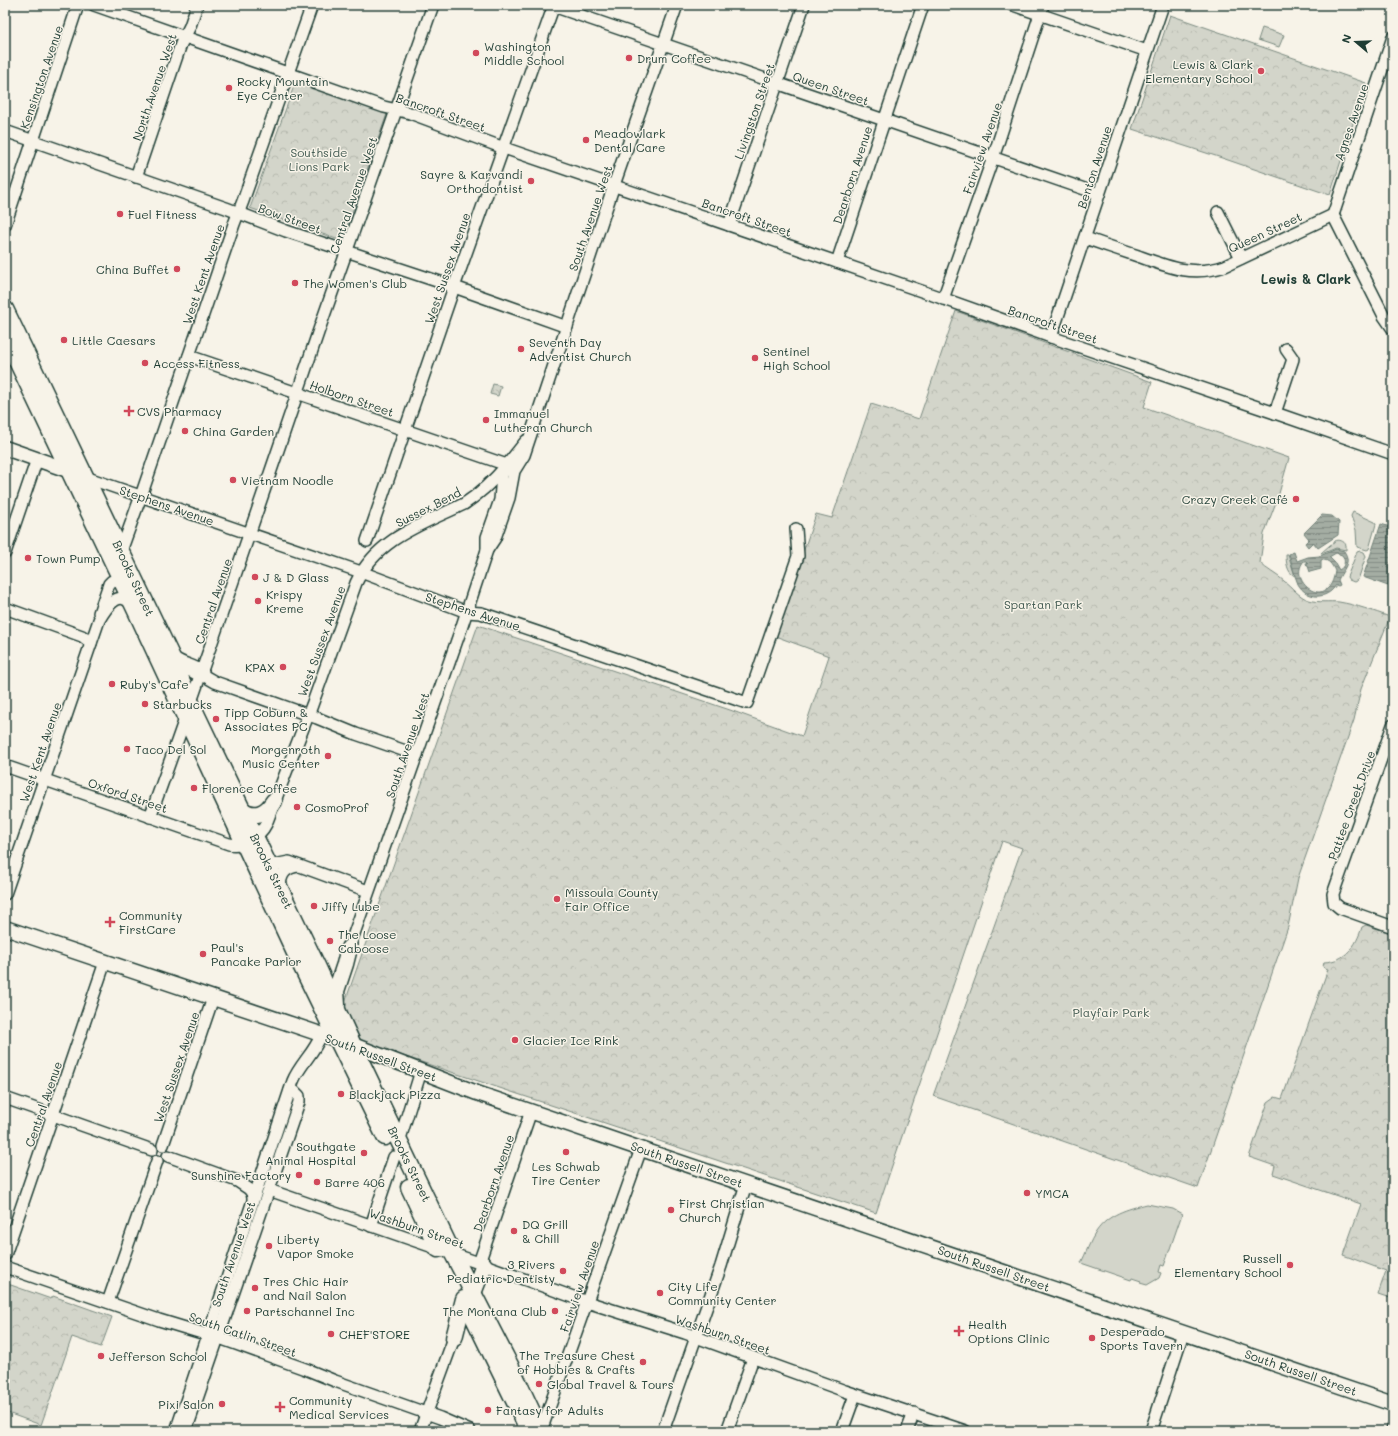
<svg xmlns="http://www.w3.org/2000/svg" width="1398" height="1436" viewBox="0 0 1398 1436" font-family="Mali,sans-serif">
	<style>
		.grass { fill: #d3d5ca; stroke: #79897f }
		.park { fill: url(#park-crowns); stroke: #79897f }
		.water { fill: url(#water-rules); stroke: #6f8077; fill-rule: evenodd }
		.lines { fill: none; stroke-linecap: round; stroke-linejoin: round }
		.minor-casing { stroke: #1f3d34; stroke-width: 14 }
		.major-casing { stroke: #1f3d34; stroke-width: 17 }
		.highway-casing { stroke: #1f3d34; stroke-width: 19 }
		.minor { stroke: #f7f3e8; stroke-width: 11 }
		.major { stroke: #f7f3e8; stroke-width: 14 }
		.highway { stroke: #f7f3e8; stroke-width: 16 }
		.poi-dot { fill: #d1495b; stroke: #f7f3e8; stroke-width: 1.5 }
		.labels { text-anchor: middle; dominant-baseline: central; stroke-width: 3; stroke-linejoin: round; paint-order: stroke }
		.poi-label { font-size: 12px; fill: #1f3d34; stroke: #f7f3e8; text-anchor: start }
		.street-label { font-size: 12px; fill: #1f3d34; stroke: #f7f3e8 }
		.park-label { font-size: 12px; fill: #435b52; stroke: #f7f3e8 }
		.neighbourhood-label { font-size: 13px; font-weight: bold; fill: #1f3d34; stroke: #f7f3e8 }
	</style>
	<defs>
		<pattern id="park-crowns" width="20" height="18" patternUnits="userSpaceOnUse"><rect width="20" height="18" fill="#d3d5ca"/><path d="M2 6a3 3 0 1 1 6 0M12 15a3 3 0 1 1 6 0" fill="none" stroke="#b5b8ae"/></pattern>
		<pattern id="water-rules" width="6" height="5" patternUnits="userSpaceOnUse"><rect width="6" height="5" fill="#a4ada3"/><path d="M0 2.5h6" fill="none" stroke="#858e86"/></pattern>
	</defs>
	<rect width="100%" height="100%" fill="#f7f3e8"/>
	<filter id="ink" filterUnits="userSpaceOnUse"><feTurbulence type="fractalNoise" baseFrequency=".025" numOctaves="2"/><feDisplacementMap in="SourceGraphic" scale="8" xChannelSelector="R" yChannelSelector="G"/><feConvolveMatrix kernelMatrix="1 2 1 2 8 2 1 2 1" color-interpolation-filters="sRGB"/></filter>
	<g filter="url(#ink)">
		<!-- grass -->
		<g class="grass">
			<path d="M1262 28 1284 35 1279 47 1258 40Z"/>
			<path d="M1353 512 1375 522 1376 524 1369 549 1367 550 1357 547 1356 530 1351 516Z"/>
			<path d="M1335 541C1339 539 1344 541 1346 545V550L1336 548 1324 553H1321L1330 545 1334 543Z"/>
			<path d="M1360 551 1364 552 1366 556 1358 580 1354 582 1349 580 1347 577 1357 552Z"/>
			<path d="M1286 554H1288L1295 576C1287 573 1286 562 1286 554Z"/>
			<path d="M1147 1204 1173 1209 1182 1214 1164 1266 1161 1265 1159 1272 1161 1273 1159 1278 1147 1285 1140 1283 1141 1281 1132 1278 1131 1280 1081 1263C1086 1253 1090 1241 1096 1232 1108 1214 1127 1209 1147 1204Z"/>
		</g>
		<!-- park -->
		<g class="park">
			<path d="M1170 15 1366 83 1330 195 1225 159 1132 129Z"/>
			<path d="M298 82 387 114 342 241 250 208 294 86Z"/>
			<path d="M956 311 1152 382 1144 407 1289 458 1278 497 1264 534 1260 563C1267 570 1276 574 1284 581 1292 587 1299 597 1309 600 1319 603 1329 601 1339 602 1357 605 1373 611 1390 617L1361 689 1354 720 1298 878 1288 927 1198 1188 933 1096 1022 848 1002 841 876 1213 358 1041 345 1014V1002L478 625 730 710 802 736 829 656 775 636 816 514 832 518 871 404 919 419Z"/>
			<path d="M493 384 501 386 498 396 490 394Z"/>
			<path d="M1366 925 1393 934V1299L1378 1294 1386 1271 1343 1255 1361 1204 1273 1174 1275 1166 1249 1157 1268 1102 1275 1097 1282 1099 1328 969 1323 967 1324 962C1346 961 1356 946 1362 927Z"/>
			<path d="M5 1283 51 1299 53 1296 112 1317 101 1347 72 1337 41 1425 5 1412Z"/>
		</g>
		<!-- water -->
		<g class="water">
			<path d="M1322 515 1332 516 1339 522 1338 535 1318 548 1313 542 1308 547 1305 543 1309 539 1304 533Z"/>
			<path d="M1381 524 1393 528V571L1388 586 1363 577Z"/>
			<path d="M1336 549 1344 551C1352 563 1343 569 1338 580L1340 585 1338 586 1336 585C1327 600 1307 600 1298 584 1294 575 1292 563 1289 554L1294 552 1297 561 1308 557 1320 556ZM1336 553 1342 555C1346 560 1345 567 1339 570L1335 563 1329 557ZM1321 560C1329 559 1332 565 1335 571 1329 614 1286 581 1304 561H1306L1308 563H1306L1307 566H1308L1310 572 1321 569Z"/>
		</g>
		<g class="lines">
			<defs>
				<g id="minor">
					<path d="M94 5 384 107 410 113 504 148 933 295 1051 337 1275 413 1393 454"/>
					<path d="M1013 5 1147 51"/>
					<path d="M553 6 1099 194"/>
					<path d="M5 131 226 208 286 231 446 284 567 327"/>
					<path d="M136 177 181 44 190 26 197 5"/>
					<path d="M1218 212 1241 258"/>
					<path d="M1333 215 1393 37"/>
					<path d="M1333 215 1384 316 1393 329"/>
					<path d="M5 225 78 5"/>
					<path d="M729 225 804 5"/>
					<path d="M1085 238C1102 244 1120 250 1138 256 1168 267 1193 277 1225 266L1333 215"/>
					<path d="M837 262 923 5"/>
					<path d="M943 299 996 149 1043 5"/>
					<path d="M1051 337 1163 5"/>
					<path d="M189 356 507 465"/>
					<path d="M1275 413 1293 359 1286 349"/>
					<path d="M85 477 361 572 467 612 481 613 747 703 798 556 796 529"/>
					<path d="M367 541 454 287 554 5"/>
					<path d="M487 550V537L500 500 502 475 507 465 526 441"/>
					<path d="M121 551 141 496 234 224 243 201 312 5"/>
					<path d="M5 553 37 459"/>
					<path d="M5 608 82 636 91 643"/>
					<path d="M99 613 109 584 112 581 121 579"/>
					<path d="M201 674 215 682 317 718 356 734 417 755"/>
					<path d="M1393 725 1333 894 1334 903 1340 908 1393 927"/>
					<path d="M5 766 229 844C243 847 260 836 266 824L312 705 356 583C377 538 423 524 464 504 481 493 494 480 507 465"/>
					<path d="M150 817C209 654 264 491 320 327 357 219 396 112 433 5"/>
					<path d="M266 862 274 865 289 862 368 891"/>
					<path d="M280 888C280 875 285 867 299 866"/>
					<path d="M5 894 99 620C106 608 119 587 133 606"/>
					<path d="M349 948 462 626 487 550 495 538 509 498 514 471 524 455 614 185 677 5"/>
					<path d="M5 1098 152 1150"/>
					<path d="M399 1142 421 1071"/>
					<path d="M163 1145 213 998"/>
					<path d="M168 1156 237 1181 249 1189 252 1193 253 1198"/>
					<path d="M269 1190 479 1263 587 1302 685 1333 845 1391 965 1431"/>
					<path d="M371 1226 394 1157"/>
					<path d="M5 1255 105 962"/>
					<path d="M479 1263 531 1111"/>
					<path d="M5 1267 159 1320 225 1340 308 1370 335 1381 440 1418 470 1431"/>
					<path d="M108 1302 157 1161"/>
					<path d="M176 1431 293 1081C300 1064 315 1052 321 1035"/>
					<path d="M186 1431 299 1102V1096L294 1091H290"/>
					<path d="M420 1431 454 1338"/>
					<path d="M541 1431 641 1149"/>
					<path d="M663 1431 721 1266 746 1184"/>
					<path d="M727 1431 753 1358"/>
					<path d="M842 1431 855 1395"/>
					<path d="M907 1431 914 1413"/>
					<path d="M1151 1431 1183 1333"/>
					<path d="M1392 1431 1393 1428"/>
				</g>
				<g id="major">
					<path d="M5 448 76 473"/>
					<path d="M5 928 353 1045 477 1093 641 1149 1393 1404"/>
				</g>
				<g id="highway">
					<path d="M5 309 173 660 191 703 318 968 353 1045 453 1254 511 1367 541 1431"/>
					<path d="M5 336 136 611 295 953 385 1137"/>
					<path d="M173 660C182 667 193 667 201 674"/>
					<path d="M241 809C254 819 266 814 274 801"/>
					<path d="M337 1005 336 991 345 964 349 948"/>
					<path d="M409 1187 438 1249"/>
					<path d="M473 1293 484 1265"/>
					<path d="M465 1300 529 1431"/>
					<path d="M454 1338 464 1299"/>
				</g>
			</defs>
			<!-- minor casing -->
			<use href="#minor" class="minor-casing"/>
			<!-- major casing -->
			<use href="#major" class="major-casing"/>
			<!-- highway casing -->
			<use href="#highway" class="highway-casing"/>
			<!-- minor -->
			<use href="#minor" class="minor"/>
			<!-- major -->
			<use href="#major" class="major"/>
			<!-- highway -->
			<use href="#highway" class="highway"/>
		</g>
	</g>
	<!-- markers -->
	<g class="poi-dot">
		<circle cx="476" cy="53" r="4"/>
		<circle cx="629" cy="58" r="4"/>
		<circle cx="1261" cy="71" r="4"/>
		<circle cx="229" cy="88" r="4"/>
		<circle cx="586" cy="140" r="4"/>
		<circle cx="531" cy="181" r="4"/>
		<circle cx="120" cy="214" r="4"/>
		<circle cx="177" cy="269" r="4"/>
		<circle cx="295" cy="283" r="4"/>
		<circle cx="64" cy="340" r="4"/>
		<circle cx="521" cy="349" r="4"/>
		<circle cx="755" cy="358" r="4"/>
		<circle cx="145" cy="363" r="4"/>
		<path d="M127 405h4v4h4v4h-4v4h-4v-4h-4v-4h4z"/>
		<circle cx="486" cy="420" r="4"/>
		<circle cx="185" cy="431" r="4"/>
		<circle cx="233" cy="480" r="4"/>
		<circle cx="1296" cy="499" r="4"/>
		<circle cx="28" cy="558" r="4"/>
		<circle cx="255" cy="577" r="4"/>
		<circle cx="258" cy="601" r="4"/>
		<circle cx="283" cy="667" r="4"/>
		<circle cx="112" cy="684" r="4"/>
		<circle cx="145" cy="704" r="4"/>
		<circle cx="216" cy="719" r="4"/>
		<circle cx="127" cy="749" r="4"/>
		<circle cx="328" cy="756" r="4"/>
		<circle cx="194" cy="788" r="4"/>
		<circle cx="297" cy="807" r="4"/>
		<circle cx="557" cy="899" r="4"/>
		<circle cx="314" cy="906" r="4"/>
		<path d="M108 916h4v4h4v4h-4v4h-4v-4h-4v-4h4z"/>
		<circle cx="330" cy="941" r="4"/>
		<circle cx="203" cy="954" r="4"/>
		<circle cx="515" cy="1040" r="4"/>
		<circle cx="341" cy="1094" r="4"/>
		<circle cx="566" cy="1152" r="4"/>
		<circle cx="364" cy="1153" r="4"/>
		<circle cx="299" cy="1175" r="4"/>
		<circle cx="317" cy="1182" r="4"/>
		<circle cx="1027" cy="1193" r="4"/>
		<circle cx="671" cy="1210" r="4"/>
		<circle cx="514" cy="1231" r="4"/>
		<circle cx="269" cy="1246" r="4"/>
		<circle cx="1290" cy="1265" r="4"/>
		<circle cx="563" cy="1271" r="4"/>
		<circle cx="255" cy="1288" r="4"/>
		<circle cx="660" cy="1293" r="4"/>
		<circle cx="247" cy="1311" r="4"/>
		<circle cx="555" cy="1311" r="4"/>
		<path d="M957 1325h4v4h4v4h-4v4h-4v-4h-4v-4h4z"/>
		<circle cx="331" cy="1334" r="4"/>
		<circle cx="1092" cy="1338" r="4"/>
		<circle cx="101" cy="1356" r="4"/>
		<circle cx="643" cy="1362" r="4"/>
		<circle cx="539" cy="1384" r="4"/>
		<circle cx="222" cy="1404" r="4"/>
		<path d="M278 1401h4v4h4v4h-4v4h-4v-4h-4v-4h4z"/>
		<circle cx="488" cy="1410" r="4"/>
	</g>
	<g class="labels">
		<!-- poi labels -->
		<g class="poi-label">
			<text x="484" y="46">Washington<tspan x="484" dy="14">Middle School</tspan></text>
			<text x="637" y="58">Drum Coffee</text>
			<text x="1253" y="64" text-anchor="end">Lewis &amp; Clark<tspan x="1253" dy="14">Elementary School</tspan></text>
			<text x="237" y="81">Rocky Mountain<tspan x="237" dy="14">Eye Center</tspan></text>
			<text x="594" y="133">Meadowlark<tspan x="594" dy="14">Dental Care</tspan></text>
			<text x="523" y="174" text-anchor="end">Sayre &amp; Karvandi<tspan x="523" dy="14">Orthodontist</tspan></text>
			<text x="128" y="214">Fuel Fitness</text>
			<text x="169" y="269" text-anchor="end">China Buffet</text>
			<text x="303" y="283">The Women's Club</text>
			<text x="72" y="340">Little Caesars</text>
			<text x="529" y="342">Seventh Day<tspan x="529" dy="14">Adventist Church</tspan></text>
			<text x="763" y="351">Sentinel<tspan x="763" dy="14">High School</tspan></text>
			<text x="153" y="363">Access Fitness</text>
			<text x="137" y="411">CVS Pharmacy</text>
			<text x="494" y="413">Immanuel<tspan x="494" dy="14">Lutheran Church</tspan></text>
			<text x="193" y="431">China Garden</text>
			<text x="241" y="480">Vietnam Noodle</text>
			<text x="1288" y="499" text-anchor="end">Crazy Creek Café</text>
			<text x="36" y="558">Town Pump</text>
			<text x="263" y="577">J &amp; D Glass</text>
			<text x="266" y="594">Krispy<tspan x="266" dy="14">Kreme</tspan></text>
			<text x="275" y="667" text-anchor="end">KPAX</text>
			<text x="120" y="684">Ruby's Cafe</text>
			<text x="153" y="704">Starbucks</text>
			<text x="224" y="712">Tipp Coburn &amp;<tspan x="224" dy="14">Associates PC</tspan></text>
			<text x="135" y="749">Taco Del Sol</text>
			<text x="320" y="749" text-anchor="end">Morgenroth<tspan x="320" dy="14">Music Center</tspan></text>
			<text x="202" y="788">Florence Coffee</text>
			<text x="305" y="807">CosmoProf</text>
			<text x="565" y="892">Missoula County<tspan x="565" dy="14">Fair Office</tspan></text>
			<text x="322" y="906">Jiffy Lube</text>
			<text x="119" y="915">Community<tspan x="119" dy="14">FirstCare</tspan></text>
			<text x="338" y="934">The Loose<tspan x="338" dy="14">Caboose</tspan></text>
			<text x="211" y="947">Paul's<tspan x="211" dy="14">Pancake Parlor</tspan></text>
			<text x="523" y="1040">Glacier Ice Rink</text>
			<text x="349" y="1094">Blackjack Pizza</text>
			<text x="356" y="1146" text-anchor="end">Southgate<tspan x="356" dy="14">Animal Hospital</tspan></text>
			<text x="566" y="1166" text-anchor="middle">Les Schwab<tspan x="566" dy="14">Tire Center</tspan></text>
			<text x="291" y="1175" text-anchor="end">Sunshine Factory</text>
			<text x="325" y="1182">Barre 406</text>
			<text x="1035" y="1193">YMCA</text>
			<text x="679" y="1203">First Christian<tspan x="679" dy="14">Church</tspan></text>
			<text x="522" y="1224">DQ Grill<tspan x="522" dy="14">&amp; Chill</tspan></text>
			<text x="277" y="1239">Liberty<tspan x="277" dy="14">Vapor Smoke</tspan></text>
			<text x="1282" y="1258" text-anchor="end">Russell<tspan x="1282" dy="14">Elementary School</tspan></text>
			<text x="555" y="1264" text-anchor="end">3 Rivers<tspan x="555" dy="14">Pediatric Dentisty</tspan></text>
			<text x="263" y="1281">Tres Chic Hair<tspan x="263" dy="14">and Nail Salon</tspan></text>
			<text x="668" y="1286">City Life<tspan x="668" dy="14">Community Center</tspan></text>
			<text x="255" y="1311">Partschannel Inc</text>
			<text x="547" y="1311" text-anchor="end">The Montana Club</text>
			<text x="968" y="1324">Health<tspan x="968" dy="14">Options Clinic</tspan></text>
			<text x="1100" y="1331">Desperado<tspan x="1100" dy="14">Sports Tavern</tspan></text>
			<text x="339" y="1334">CHEF'STORE</text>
			<text x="635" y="1355" text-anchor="end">The Treasure Chest<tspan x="635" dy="14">of Hobbies &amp; Crafts</tspan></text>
			<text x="109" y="1356">Jefferson School</text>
			<text x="547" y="1384">Global Travel &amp; Tours</text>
			<text x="289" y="1400">Community<tspan x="289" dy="14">Medical Services</tspan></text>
			<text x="214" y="1404" text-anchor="end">Pixi Salon</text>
			<text x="496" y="1410">Fantasy for Adults</text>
		</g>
		<!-- street labels -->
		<g class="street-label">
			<text transform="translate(41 77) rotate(-71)">Kensington Avenue</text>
			<text transform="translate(154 87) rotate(-71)">North Avenue West</text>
			<text transform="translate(831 88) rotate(19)">Queen Street</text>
			<text transform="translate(754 111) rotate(-71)">Livingston Street</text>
			<text transform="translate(441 112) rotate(19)">Bancroft Street</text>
			<text transform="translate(1351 122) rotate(-71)">Agnes Avenue</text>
			<text transform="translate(982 148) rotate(-71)">Fairview Avenue</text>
			<text transform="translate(1094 167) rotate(-72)">Benton Avenue</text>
			<text transform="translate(852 175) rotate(-72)">Dearborn Avenue</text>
			<text transform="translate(353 195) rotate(-71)">Central Avenue West</text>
			<text transform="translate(747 217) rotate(19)">Bancroft Street</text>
			<text transform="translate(290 218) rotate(20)">Bow Street</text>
			<text transform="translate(590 218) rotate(-71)">South Avenue West</text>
			<text transform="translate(1265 232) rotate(-25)">Queen Street</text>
			<text transform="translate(447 268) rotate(-71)">West Sussex Avenue</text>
			<text transform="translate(203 274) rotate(-71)">West Kent Avenue</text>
			<text transform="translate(1053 324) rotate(19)">Bancroft Street</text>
			<text transform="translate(352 398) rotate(19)">Holborn Street</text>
			<text transform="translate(167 505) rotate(19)">Stephens Avenue</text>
			<text transform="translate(428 507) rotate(-27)">Sussex Bend</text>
			<text transform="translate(134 578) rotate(65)">Brooks Street</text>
			<text transform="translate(213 601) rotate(-71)">Central Avenue</text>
			<text transform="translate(473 611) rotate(18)">Stephens Avenue</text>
			<text transform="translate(321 641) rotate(-70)">West Sussex Avenue</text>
			<text transform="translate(407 745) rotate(-71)">South Avenue West</text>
			<text transform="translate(40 752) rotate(-71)">West Kent Avenue</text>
			<text transform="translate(128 795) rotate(19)">Oxford Street</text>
			<text transform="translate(1351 805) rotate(-70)">Pattee Creek Drive</text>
			<text transform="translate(272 871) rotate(64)">Brooks Street</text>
			<text transform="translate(381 1057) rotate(20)">South Russell Street</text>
			<text transform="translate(176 1067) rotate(-71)">West Sussex Avenue</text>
			<text transform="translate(43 1104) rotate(-71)">Central Avenue</text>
			<text transform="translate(410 1164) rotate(64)">Brooks Street</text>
			<text transform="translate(687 1164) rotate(19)">South Russell Street</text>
			<text transform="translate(493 1183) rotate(-71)">Dearborn Avenue</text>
			<text transform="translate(417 1228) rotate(19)">Washburn Street</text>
			<text transform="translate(233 1254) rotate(-71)">South Avenue West</text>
			<text transform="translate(994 1268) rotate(19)">South Russell Street</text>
			<text transform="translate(579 1286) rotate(-71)">Fairview Avenue</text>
			<text transform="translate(243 1334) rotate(19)">South Catlin Street</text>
			<text transform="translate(723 1334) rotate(19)">Washburn Street</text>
			<text transform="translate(1301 1372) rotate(19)">South Russell Street</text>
		</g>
		<!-- park labels -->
		<g class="park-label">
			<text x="319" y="152">Southside<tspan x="319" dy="14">Lions Park</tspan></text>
			<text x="1043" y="604">Spartan Park</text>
			<text x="1111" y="1012">Playfair Park</text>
		</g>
		<!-- neighbourhood labels -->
		<g class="neighbourhood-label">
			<text x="1306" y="278">Lewis &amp; Clark</text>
		</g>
	</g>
	<!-- margin -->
	<rect width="1398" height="1436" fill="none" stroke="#f7f3e8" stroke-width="20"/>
	<rect x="10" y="10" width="1378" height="1416" fill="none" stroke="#1f3d34" stroke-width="1.5" filter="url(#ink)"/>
	<!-- north arrow -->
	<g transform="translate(1356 42) rotate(289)" stroke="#f7f3e8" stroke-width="3" paint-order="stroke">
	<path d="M0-3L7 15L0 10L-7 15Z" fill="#1f3d34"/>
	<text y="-6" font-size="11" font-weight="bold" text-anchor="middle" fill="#1f3d34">N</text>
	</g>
</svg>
